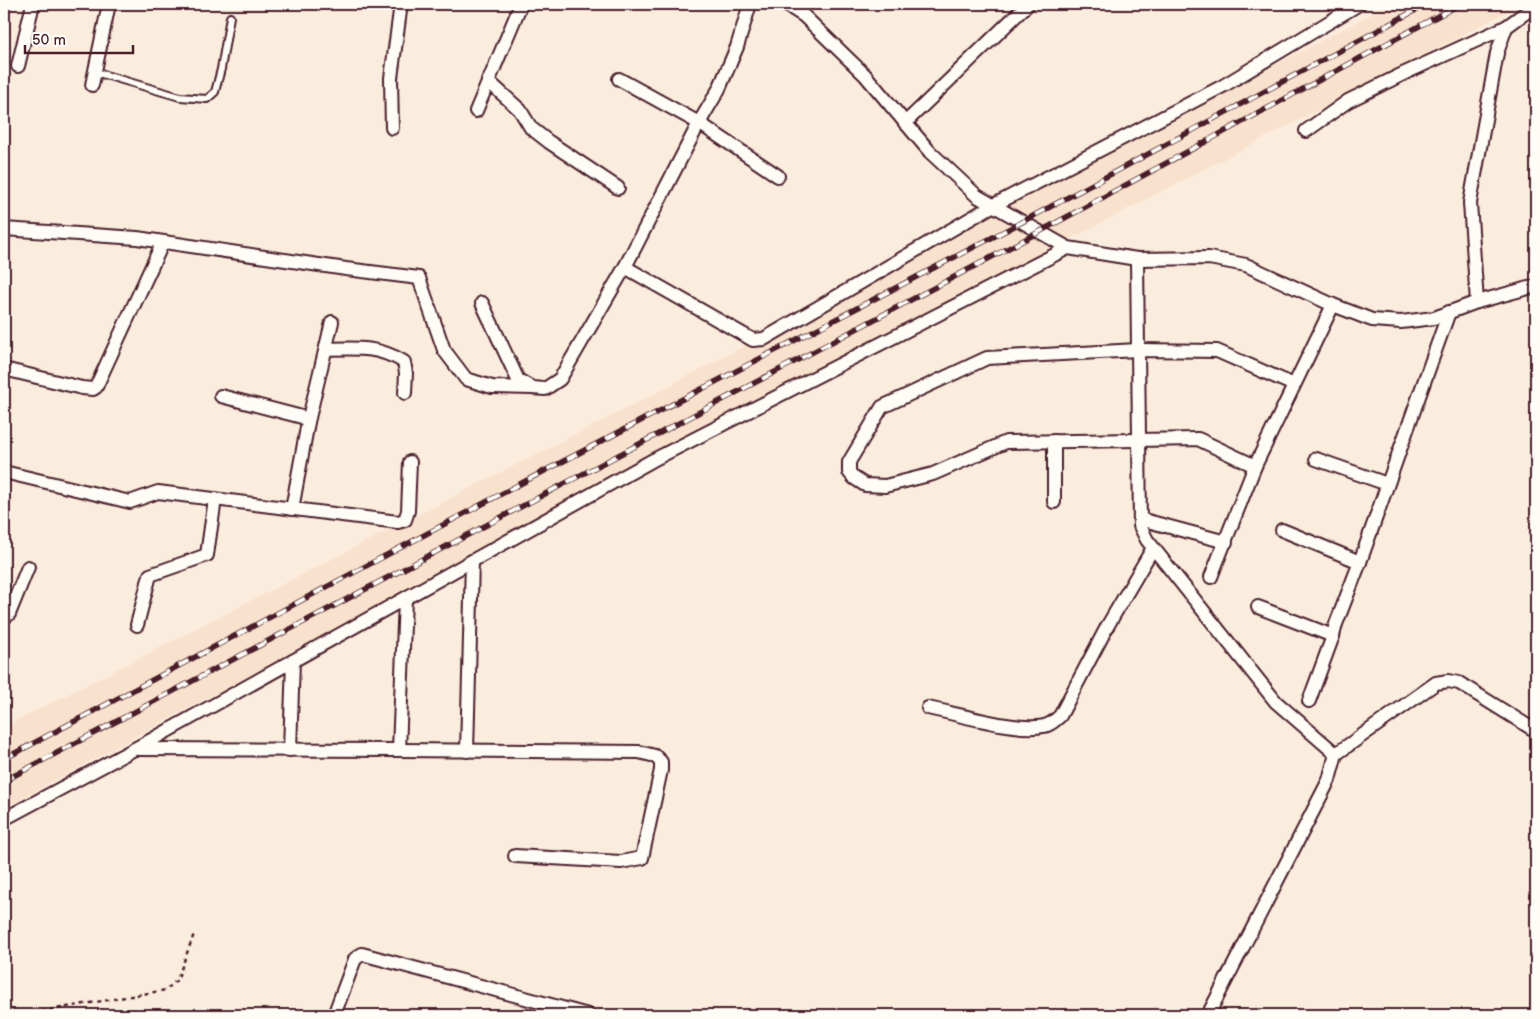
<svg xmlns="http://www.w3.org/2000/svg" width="1540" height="1019" viewBox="0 0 1540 1019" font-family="'Balsamiq Sans',sans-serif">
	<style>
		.built { fill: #f9e2cd }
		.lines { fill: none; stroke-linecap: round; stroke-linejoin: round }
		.service-casing { stroke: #4a1f2b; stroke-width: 10 }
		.minor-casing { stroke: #4a1f2b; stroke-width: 16 }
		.path { stroke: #4a1f2b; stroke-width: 2.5; stroke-dasharray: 4 4; stroke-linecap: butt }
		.service { stroke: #fdfcf7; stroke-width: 6 }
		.minor { stroke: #fdfcf7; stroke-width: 12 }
		.rail-casing { stroke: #4a1f2b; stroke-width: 5.5 }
		.rail { stroke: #fdfcf7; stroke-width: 4; stroke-dasharray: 11; stroke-linecap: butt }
	</style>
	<rect width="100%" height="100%" fill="#fbedde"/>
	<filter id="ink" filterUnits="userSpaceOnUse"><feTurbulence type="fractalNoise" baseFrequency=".02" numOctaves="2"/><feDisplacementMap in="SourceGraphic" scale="10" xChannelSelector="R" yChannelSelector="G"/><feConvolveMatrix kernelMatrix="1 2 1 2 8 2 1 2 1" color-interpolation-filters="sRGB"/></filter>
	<g filter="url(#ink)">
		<!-- built -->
		<path class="built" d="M1390 4H1522L1078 235 380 605 4 808V727L646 398Z"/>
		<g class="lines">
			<defs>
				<path id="service" d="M95 72 180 97 207 99 215 92 221 69 230 17"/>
				<g id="minor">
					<path d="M785 4 804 16 865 75 930 152 977 196 1068 248 1137 259 1209 258 1246 265 1333 305 1372 320 1401 322 1434 318 1477 302 1536 286"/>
					<path d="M18 66 33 4"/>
					<path d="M619 79 699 123 778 176"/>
					<path d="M488 81 520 110 531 128 549 142 618 188"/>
					<path d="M92 85 109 4"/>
					<path d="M476 111 521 4"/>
					<path d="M905 123 1028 4"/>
					<path d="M392 128 391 78 401 4"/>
					<path d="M1306 131 1348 101 1405 73 1506 27 1536 5"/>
					<path d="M4 229 137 238 346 269 419 278 444 350 466 379 492 387 532 388"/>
					<path d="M1137 259 1140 526 1147 540 1276 702 1336 754"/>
					<path d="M625 267 753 340 764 339 992 206 1223 86 1359 4"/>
					<path d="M1477 302 1470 203 1497 53 1506 27"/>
					<path d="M482 303 518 380 532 388 545 389 560 379 625 267 699 123 719 89 737 47 750 4"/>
					<path d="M326 349C356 348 378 346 404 362L406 373 405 393"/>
					<path d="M4 369 82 388 93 389 96 387 163 242"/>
					<path d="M221 396 302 417 308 422 292 509"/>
					<path d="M308 422 332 322"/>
					<path d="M1054 441V502"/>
					<path d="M1316 459 1387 484"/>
					<path d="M1255 466 1198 439 1006 442 933 474 885 486 865 485 854 478 849 472V462L882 407 987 358 1138 350 1217 351 1294 385"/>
					<path d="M4 472 130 502 158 492 398 522 405 520 408 511 410 462"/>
					<path d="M1140 519 1226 542"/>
					<path d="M1282 530 1360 562"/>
					<path d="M1211 577 1255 466 1333 305"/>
					<path d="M1258 607 1333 636"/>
					<path d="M4 618 9 614 28 567"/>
					<path d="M137 625 150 575 207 555 215 499"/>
					<path d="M1309 701 1333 636 1336 624 1360 562 1449 312"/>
					<path d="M928 708C958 714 1016 732 1044 726 1051 725 1055 720 1060 716L1108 625 1153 548"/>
					<path d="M139 749 399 750 405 599"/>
					<path d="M290 750 293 661"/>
					<path d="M399 750 639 752 655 756 661 762V770L642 858 621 862 515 856"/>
					<path d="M467 751 472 561"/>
					<path d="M4 819 153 739 653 460 1068 248"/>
					<path d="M334 1015 355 959 362 954 588 1015"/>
					<path d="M1208 1015 1329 780 1336 754 1436 683 1448 681 1459 683 1531 728 1536 729"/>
				</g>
			</defs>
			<!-- service casing -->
			<use href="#service" class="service-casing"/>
			<!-- minor casing -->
			<use href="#minor" class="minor-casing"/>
			<!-- path -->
			<path class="path" d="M35 1015 44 1011 166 990 177 980 194 934"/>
			<!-- service -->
			<use href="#service" class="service"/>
			<!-- minor -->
			<use href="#minor" class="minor"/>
			<defs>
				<g id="rail">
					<path d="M4 759 533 477 1022 222 1427 4"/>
					<path d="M4 781 1039 232 1460 4"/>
				</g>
			</defs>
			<!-- rail casing -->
			<use href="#rail" class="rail-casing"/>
			<!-- rail -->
			<use href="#rail" class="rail"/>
		</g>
	</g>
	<!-- margin -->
	<rect width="1540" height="1019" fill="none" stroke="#fdfcf7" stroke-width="20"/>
	<rect x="10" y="10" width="1520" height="999" fill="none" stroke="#4a1f2b" stroke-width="2" filter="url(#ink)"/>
	<!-- scale -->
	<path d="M25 45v8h108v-8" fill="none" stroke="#4a1f2b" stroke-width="2.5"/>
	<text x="32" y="45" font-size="15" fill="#4a1f2b" stroke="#fdfcf7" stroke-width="4" paint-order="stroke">50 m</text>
</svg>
